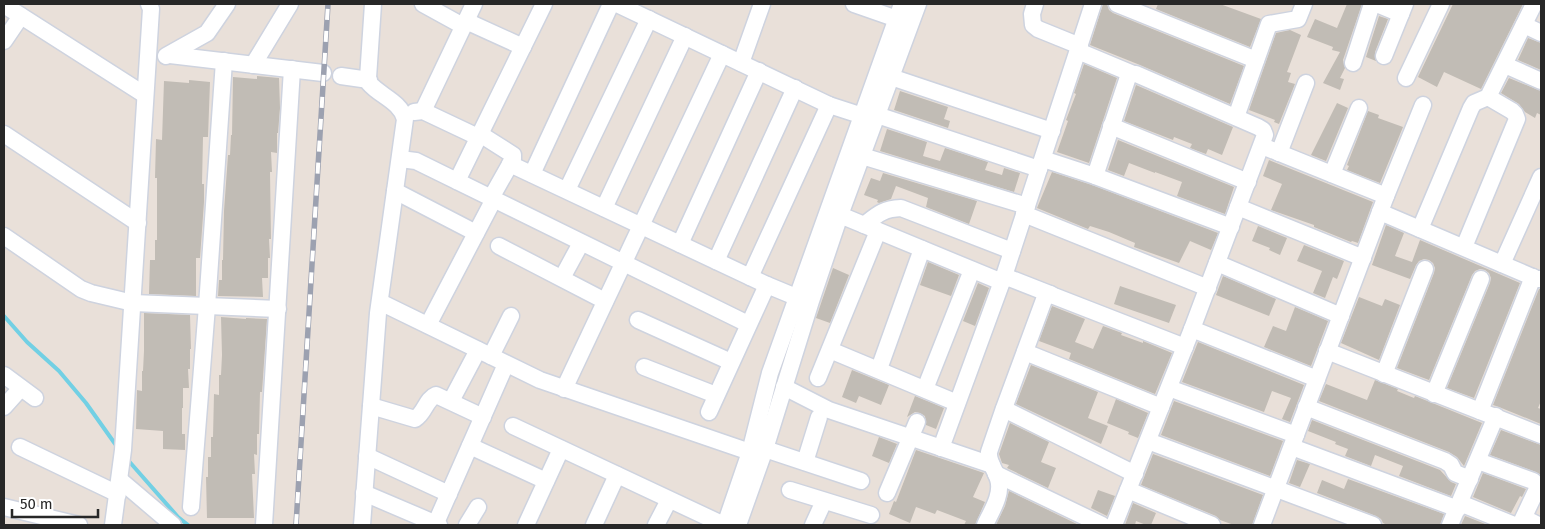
<svg xmlns="http://www.w3.org/2000/svg" width="1545" height="529" viewBox="0 0 1545 529" font-family="'Fira Sans',sans-serif">
	<style>
		.lines { fill: none; stroke-linecap: round; stroke-linejoin: round }
		.stream { stroke: #72d0e4; stroke-width: 4 }
		.building { fill: #c1bcb5 }
		.minor-casing { stroke: #ced3df; stroke-width: 19 }
		.minor { stroke: #fff; stroke-width: 16 }
		.rail-casing { stroke: #9ca1b0; stroke-width: 5.5 }
		.rail { stroke: #fff; stroke-width: 4; stroke-dasharray: 11; stroke-linecap: butt }
	</style>
	<rect width="100%" height="100%" fill="#e9e0d9"/>
	<g class="lines">
		<!-- stream -->
		<g class="stream">
			<path d="M4 316 27 342 59 371 86 403 118 448"/>
			<path d="M127 459 178 517 188 525"/>
		</g>
	</g>
	<!-- building -->
	<g class="building">
		<path d="M1103 4H1107L1109 10 1113 13 1244 66 1230 104 1140 65 1090 45Z"/>
		<path d="M1158 4H1220L1261 19 1250 47 1156 9Z"/>
		<path d="M1347 4H1362L1343 60 1345 68 1340 78 1344 79 1340 90 1323 83 1340 52 1332 50 1333 47 1307 37 1315 19 1337 28Z"/>
		<path d="M1453 4H1523L1481 89 1444 72 1437 87 1418 77Z"/>
		<path d="M1379 16 1388 19 1375 52 1376 61 1366 57Z"/>
		<path d="M1290 30 1301 35 1287 72 1291 73 1288 82 1295 84 1279 124 1274 122 1275 120 1249 110 1276 33Z"/>
		<path d="M1528 38 1541 43V70L1518 60Z"/>
		<path d="M1084 64 1117 78 1089 163 1057 152 1068 121 1066 120 1076 94 1074 93Z"/>
		<path d="M257 76 279 78 280 108 278 133H277V153L271 152 272 172H270L271 239H269L270 258H268V278H262L263 297 218 296 219 280H222V260H223L224 211 228 155H230L231 135H232L233 77 257 79Z"/>
		<path d="M1509 78 1541 91V115L1537 113 1535 118 1525 112 1519 104 1501 93Z"/>
		<path d="M189 80 210 82 208 137H203L202 184H204V202L200 258H196V296L149 294 150 260H155V240H157V178H155L156 139 162 140 164 81 189 83Z"/>
		<path d="M1136 85 1233 127 1222 155 1208 149 1206 154 1190 148 1192 144 1174 137 1173 140 1124 121Z"/>
		<path d="M900 91 948 107 944 119 950 121 948 128 894 110Z"/>
		<path d="M1337 103 1348 108 1326 161 1311 155Z"/>
		<path d="M1368 111 1379 115 1378 118 1403 127 1380 183 1347 170 1349 166 1347 165Z"/>
		<path d="M887 129 927 142 923 156 940 161 945 148 988 162 985 170 1002 175 1004 168 1020 173 1014 192 880 151Z"/>
		<path d="M1118 140 1234 187 1225 214 1177 196 1182 182 1155 172V173L1129 163 1124 176 1108 170Z"/>
		<path d="M1269 160 1373 202 1358 243 1352 241 1351 242 1314 227V225L1271 210 1282 184 1263 176Z"/>
		<path d="M1052 172 1092 185 1218 233 1211 250 1190 241 1179 263 1134 247 1135 243 1109 232 1090 226 1088 229 1037 208Z"/>
		<path d="M883 173 977 201 969 224 926 207 928 198 896 186 891 199 879 203 877 202 878 200 864 195 871 178 880 181Z"/>
		<path d="M1386 225 1404 233 1395 256 1412 262 1420 240 1520 283 1474 398 1447 388 1490 283 1491 278 1489 273 1485 270 1480 269 1475 271 1472 275 1429 380 1397 368 1434 273 1435 268 1433 263 1429 260 1424 259 1419 261 1416 265 1410 279 1372 265Z"/>
		<path d="M1258 226 1287 238 1280 255 1269 250 1270 248 1252 241Z"/>
		<path d="M1304 245 1344 261 1337 279 1333 277 1325 298 1313 293 1322 271 1297 261Z"/>
		<path d="M928 262 959 275 951 296 920 285Z"/>
		<path d="M833 268 849 275 830 323 816 318Z"/>
		<path d="M1223 276 1276 299 1269 316 1216 295Z"/>
		<path d="M978 283 989 288 975 326 963 321Z"/>
		<path d="M1120 286 1176 305 1169 323 1114 304Z"/>
		<path d="M1539 289H1541V401L1538 408 1541 409V424L1499 407 1493 405Z"/>
		<path d="M1359 297 1382 306 1385 299 1400 305 1379 360 1341 343Z"/>
		<path d="M1052 306 1085 319 1075 342 1093 349 1103 326 1122 333 1121 335 1143 343V341L1172 353 1155 394 1069 359 1071 353 1039 341Z"/>
		<path d="M1295 307 1328 321 1311 366 1264 347 1273 326 1286 331Z"/>
		<path d="M144 313 190 315 191 349H190V369H188L189 388H183V408H182V434H185V450L163 449V431L136 429 137 390 142 391V371H143L144 351Z"/>
		<path d="M221 317 246 319V318L267 319 262 392H260L259 434H257V455L254 454 255 474H252L254 518H207L206 477H208V457H211V437H213L214 394 219 395V375H221L222 355Z"/>
		<path d="M1198 342 1304 385 1290 422 1282 419 1291 398 1272 391 1264 412 1182 382Z"/>
		<path d="M1031 365 1098 392 1088 418 1108 426 1101 444 1016 404Z"/>
		<path d="M852 370 889 385 881 405 859 396 856 403 842 397Z"/>
		<path d="M1375 380 1398 389 1397 391 1414 398 1415 396 1482 423 1464 466 1457 457 1449 452 1319 401 1326 384 1367 400Z"/>
		<path d="M915 396 944 408 936 429 926 425 925 416 920 413 915 412 907 417Z"/>
		<path d="M1116 399 1148 413 1138 438 1128 434 1129 432 1107 423Z"/>
		<path d="M1174 401 1283 441 1270 476 1161 435Z"/>
		<path d="M1312 420 1440 470 1451 482 1456 484 1451 496 1399 476 1403 466 1375 455 1371 466 1345 456 1348 449 1335 444 1336 442 1308 431Z"/>
		<path d="M1010 423 1049 442 1041 462 1056 468 1048 488 1007 468 1009 465 1002 463 999 454Z"/>
		<path d="M1501 430 1541 445V475L1536 472 1490 455Z"/>
		<path d="M879 437 897 444 889 463 872 456Z"/>
		<path d="M916 450 984 473 973 497 985 502 975 525H964L966 521 937 510 935 514 916 507 910 523 889 514 894 501 896 502Z"/>
		<path d="M1153 454 1263 495 1252 525H1234L1220 520 1216 516 1141 485Z"/>
		<path d="M1297 460 1310 464 1300 487 1289 483Z"/>
		<path d="M1483 473 1526 489 1522 497 1520 496 1511 513 1473 497Z"/>
		<path d="M1348 479 1444 514 1440 525H1387L1383 523 1381 519 1376 516 1317 493 1322 480 1344 489Z"/>
		<path d="M1098 490 1115 496 1107 516 1091 508Z"/>
		<path d="M1009 491 1079 525H996L1005 506Z"/>
		<path d="M1133 503 1156 513 1151 525H1146L1136 521 1135 525H1125Z"/>
		<path d="M1465 516 1488 525H1461Z"/>
	</g>
	<g class="lines">
		<defs>
			<g id="minor">
				<path d="M423 4 463 26"/>
				<path d="M617 4 829 105 863 116"/>
				<path d="M854 4 897 19"/>
				<path d="M1035 4 1032 14 1033 25 1038 29 1080 46"/>
				<path d="M1117 4 1256 60"/>
				<path d="M1377 4 1401 14"/>
				<path d="M4 5 145 95"/>
				<path d="M466 21 523 47"/>
				<path d="M1524 25 1541 33"/>
				<path d="M4 41 21 16"/>
				<path d="M1078 51 1133 74"/>
				<path d="M170 55 323 73"/>
				<path d="M166 56 207 33 227 4"/>
				<path d="M1384 56 1405 4"/>
				<path d="M741 63 762 4"/>
				<path d="M1353 63 1372 4"/>
				<path d="M253 65 290 4"/>
				<path d="M1505 65 1541 81"/>
				<path d="M341 76 369 80"/>
				<path d="M891 77 1052 131"/>
				<path d="M1406 78 1441 4"/>
				<path d="M870 109 877 115 1039 169"/>
				<path d="M423 111 474 4"/>
				<path d="M414 112 423 111 478 137"/>
				<path d="M1236 117 1269 24 1298 19 1304 4"/>
				<path d="M1111 126 1248 182"/>
				<path d="M4 134 138 223"/>
				<path d="M480 134 513 155V159L491 198"/>
				<path d="M1262 146 1386 196"/>
				<path d="M1279 153 1306 83"/>
				<path d="M862 156 1027 206"/>
				<path d="M400 159 416 161 748 324"/>
				<path d="M1043 159 1095 176 1231 227"/>
				<path d="M510 164 767 285 796 297"/>
				<path d="M532 174 611 4"/>
				<path d="M1332 174 1359 108"/>
				<path d="M1095 176 1127 80 1130 74H1136L1258 127 1263 130 1265 135 1192 329 1114 525"/>
				<path d="M457 181 544 4"/>
				<path d="M567 190 649 19"/>
				<path d="M395 191 476 233"/>
				<path d="M1238 207 1363 258"/>
				<path d="M604 208 685 36"/>
				<path d="M1380 212 1537 279H1541"/>
				<path d="M1024 214 1208 288"/>
				<path d="M840 215 1002 282"/>
				<path d="M864 225C878 214 883 209 901 208L1012 251"/>
				<path d="M1420 229 1471 108 1474 103 1488 97 1534 4"/>
				<path d="M4 236 81 289 91 293 133 303 278 309"/>
				<path d="M680 244 759 71"/>
				<path d="M499 246 605 301"/>
				<path d="M1464 247 1517 119 1515 114 1512 111 1488 97"/>
				<path d="M716 261 795 88"/>
				<path d="M1217 263 1341 316"/>
				<path d="M1502 264 1541 177"/>
				<path d="M1004 276 1050 294"/>
				<path d="M750 277 829 105"/>
				<path d="M562 278 581 243"/>
				<path d="M380 302 540 380 750 452"/>
				<path d="M638 320 731 362"/>
				<path d="M428 325 494 199"/>
				<path d="M1192 329 1317 379"/>
				<path d="M830 350 957 403"/>
				<path d="M1327 351 1541 435"/>
				<path d="M1025 352 1161 407"/>
				<path d="M491 356 511 316"/>
				<path d="M644 367 716 395"/>
				<path d="M879 369 922 249"/>
				<path d="M1384 374 1425 269"/>
				<path d="M4 375 35 398"/>
				<path d="M818 378 878 231"/>
				<path d="M784 387 829 410 992 465"/>
				<path d="M1169 388 1296 435"/>
				<path d="M564 389 722 54"/>
				<path d="M925 389 972 270"/>
				<path d="M1434 394 1481 279"/>
				<path d="M451 401 478 350"/>
				<path d="M371 406 415 419C425 413 426 399 436 395L483 417"/>
				<path d="M4 407 21 388"/>
				<path d="M1306 407 1445 461 1451 465 1455 473 1470 479"/>
				<path d="M1004 409 1135 474"/>
				<path d="M1480 411 1533 277"/>
				<path d="M709 412 767 285"/>
				<path d="M513 426 724 525"/>
				<path d="M1148 441 1373 525"/>
				<path d="M470 446 546 481"/>
				<path d="M756 446 861 481"/>
				<path d="M20 447 118 494"/>
				<path d="M1292 447 1458 509"/>
				<path d="M941 448 1004 276 1093 4"/>
				<path d="M367 456 449 494"/>
				<path d="M1478 461 1533 481 1536 484 1537 489 1520 525"/>
				<path d="M805 462 819 417"/>
				<path d="M996 474 1102 525"/>
				<path d="M120 480 173 525"/>
				<path d="M790 490 871 515"/>
				<path d="M1128 490 1212 525"/>
				<path d="M364 493 439 525"/>
				<path d="M887 493 917 422"/>
				<path d="M1460 503 1514 525"/>
				<path d="M4 507 79 525"/>
				<path d="M191 507 207 306 224 61"/>
				<path d="M1524 518 1538 525"/>
				<path d="M113 525 123 450 151 9 149 4"/>
				<path d="M264 525 292 69"/>
				<path d="M362 525 378 313 405 119C400 101 380 96 369 83L368 78 373 4"/>
				<path d="M435 525 506 364"/>
				<path d="M467 525 478 507"/>
				<path d="M526 525 561 449"/>
				<path d="M594 525 617 475"/>
				<path d="M656 525 669 500"/>
				<path d="M725 525 750 452 770 373 902 4"/>
				<path d="M738 525 765 449 811 301 840 215 918 4"/>
				<path d="M813 525 824 501"/>
				<path d="M985 525C991 512 1003 494 998 479 995 469 988 462 989 452L1003 411 1045 297 1050 294 1054 296 1185 347"/>
				<path d="M1262 525 1386 196 1423 105"/>
				<path d="M1450 525 1496 416"/>
			</g>
		</defs>
		<!-- minor casing -->
		<use href="#minor" class="minor-casing"/>
		<!-- minor -->
		<use href="#minor" class="minor"/>
		<defs>
			<path id="rail" d="M296 525 328 4"/>
		</defs>
		<!-- rail casing -->
		<use href="#rail" class="rail-casing"/>
		<!-- rail -->
		<use href="#rail" class="rail"/>
	</g>
	<!-- border -->
	<rect width="1545" height="529" fill="none" stroke="#272727" stroke-width="10"/>
	<!-- scale -->
	<path d="M12 509v8h86v-8" fill="none" stroke="#272727" stroke-width="2.5"/>
	<text x="20" y="509" font-size="15" fill="#272727" stroke="#ffffff" stroke-width="4" paint-order="stroke">50 m</text>
</svg>
